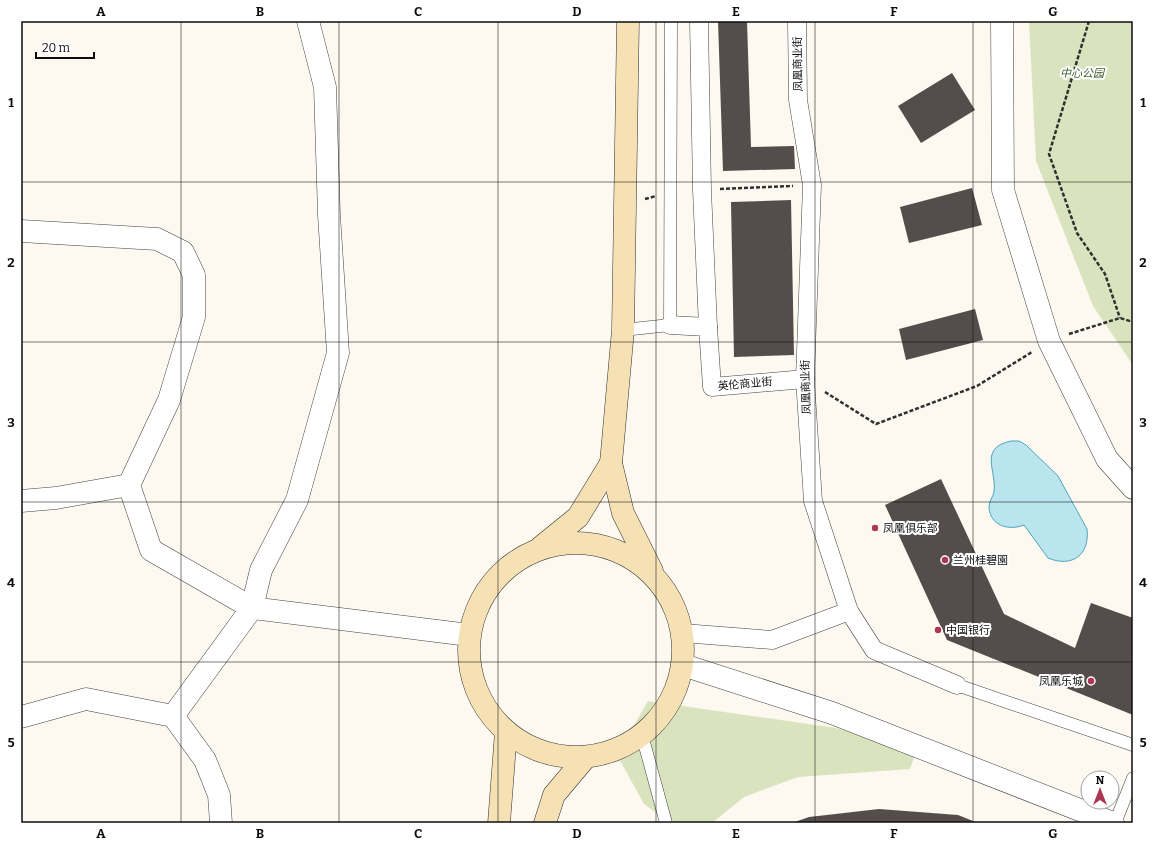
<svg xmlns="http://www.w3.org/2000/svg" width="1154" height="844" viewBox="0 0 1154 844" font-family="Bitter,'Noto Sans SC',serif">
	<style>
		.green { fill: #d9e4be }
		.water { fill: #bbe5ee; stroke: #4ba5bc }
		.building { fill: #554d4b }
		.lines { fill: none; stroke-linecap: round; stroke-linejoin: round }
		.service-casing { stroke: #414141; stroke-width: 13 }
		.pedestrian-casing { stroke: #414141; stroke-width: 19 }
		.minor-casing { stroke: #414141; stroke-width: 23 }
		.tertiary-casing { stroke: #414141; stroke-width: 23 }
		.secondary-casing { stroke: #303030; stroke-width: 23 }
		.path { stroke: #303030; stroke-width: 2.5; stroke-dasharray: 4 2; stroke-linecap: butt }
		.service { stroke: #fff; stroke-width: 12 }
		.pedestrian { stroke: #fff; stroke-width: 18 }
		.minor { stroke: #fff; stroke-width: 22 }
		.tertiary { stroke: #fff; stroke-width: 22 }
		.secondary { stroke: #f5e1b4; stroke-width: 22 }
		.grid { fill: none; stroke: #0e0e0e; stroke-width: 1; stroke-opacity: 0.55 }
		.poi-dot { fill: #ad3753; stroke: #fff; stroke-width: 1.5 }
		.labels { text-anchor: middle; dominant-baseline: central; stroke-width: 4; stroke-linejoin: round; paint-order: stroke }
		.street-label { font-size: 11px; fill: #0e0e0e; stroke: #fff }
		.park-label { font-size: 11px; font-style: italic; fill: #3c5e26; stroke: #fff }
		.poi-label { font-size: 11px; fill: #0e0e0e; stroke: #fff; text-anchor: start }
		.neatline { fill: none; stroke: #0e0e0e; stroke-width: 1.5 }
		.grid-label { font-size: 13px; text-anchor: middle; font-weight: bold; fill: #0e0e0e }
	</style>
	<rect width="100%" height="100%" fill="#fdf8f0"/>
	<!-- green -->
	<g class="green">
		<path d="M1029 21H1133V365L1093 306 1036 161Z"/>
		<path d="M648 701 836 728 916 752 910 769 798 777 744 797 712 823H670L644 804 617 755Z"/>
	</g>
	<!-- water -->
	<path class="water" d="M1011 441H1019L1026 445 1058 476 1087 529C1090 555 1072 568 1048 558L1024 525C1009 531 990 526 989 507 989 501 993 497 994 492 997 471 978 448 1011 441Z"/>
	<!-- building -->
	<g class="building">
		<path d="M718 21H747L751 147 794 146 795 169 723 171Z"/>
		<path d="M952 73 975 110 921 143 898 106Z"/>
		<path d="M972 188 982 225 909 243 900 207Z"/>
		<path d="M791 200 794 355 734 357 731 202Z"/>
		<path d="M975 309 983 340 906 360 899 329Z"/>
		<path d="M941 479 1004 614 1075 648 1091 603 1133 618V715L947 640 885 505Z"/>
		<path d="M879 809 958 815 978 823H792L809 817Z"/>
	</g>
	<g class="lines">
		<defs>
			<g id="service">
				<path d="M623 330 670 325 671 21"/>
				<path d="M957 685 1133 745"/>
				<path d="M642 735 666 823"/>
				<path d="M1115 823 1133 778"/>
			</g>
			<g id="pedestrian">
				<path d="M699 21 702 190 708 327"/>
				<path d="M797 21 798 100 812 185 805 379 813 501 849 611 874 650 957 685"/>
				<path d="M670 325 708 327 712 387 805 379"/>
				<path d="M683 633 772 640 849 611"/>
			</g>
			<g id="minor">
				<path d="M1002 21 1003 190 1049 341 1107 459 1133 488"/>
				<path d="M21 231 157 239 183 252 194 275V317L169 400 129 485 151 550 252 608 469 635"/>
				<path d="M21 501 56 498 129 485"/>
				<path d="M173 716 252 608 261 570 297 500 338 353 329 215 325 87 308 21"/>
				<path d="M21 717 86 699 173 716 205 760 219 795 221 823"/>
			</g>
			<path id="tertiary" d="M683 665 832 713 1113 823"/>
			<g id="secondary">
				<path d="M628 21 623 330 611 463 623 513 652 571"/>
				<circle cx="576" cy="650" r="107"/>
				<path d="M541 547 578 517 611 463"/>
				<path d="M499 823 506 732"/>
				<path d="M545 823 554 795 586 757"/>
			</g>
		</defs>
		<!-- service casing -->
		<use href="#service" class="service-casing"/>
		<!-- pedestrian casing -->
		<use href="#pedestrian" class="pedestrian-casing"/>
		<!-- minor casing -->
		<use href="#minor" class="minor-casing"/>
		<!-- tertiary casing -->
		<use href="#tertiary" class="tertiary-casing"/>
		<!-- secondary casing -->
		<use href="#secondary" class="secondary-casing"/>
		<!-- path -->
		<g class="path">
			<path d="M1089 21 1049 154 1077 233 1105 274 1120 318"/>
			<path d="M720 189 793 186"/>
			<path d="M645 199 656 196"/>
			<path d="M1069 334 1120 318 1133 322"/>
			<path d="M825 392 876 424 977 386 1032 352"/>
		</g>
		<!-- service -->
		<use href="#service" class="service"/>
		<!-- pedestrian -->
		<use href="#pedestrian" class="pedestrian"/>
		<!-- minor -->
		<use href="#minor" class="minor"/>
		<!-- tertiary -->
		<use href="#tertiary" class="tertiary"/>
		<!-- secondary -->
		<use href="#secondary" class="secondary"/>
	</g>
	<!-- grid -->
	<path class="grid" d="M181 21V823M339 21V823M498 21V823M656 21V823M815 21V823M973 21V823M21 182H1133M21 342H1133M21 502H1133M21 662H1133"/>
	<!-- markers -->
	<g class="poi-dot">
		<circle cx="875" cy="528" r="4"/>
		<circle cx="945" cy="560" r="4"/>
		<circle cx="938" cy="630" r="4"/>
		<circle cx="1091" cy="681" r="4"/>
	</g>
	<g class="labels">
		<!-- street labels -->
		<g class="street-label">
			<text transform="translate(798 64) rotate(-91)">凤凰商业街</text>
			<text transform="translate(745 384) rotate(-5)">英伦商业街</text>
			<text transform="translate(806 387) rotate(-92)">凤凰商业街</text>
		</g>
		<!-- park labels -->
		<g class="park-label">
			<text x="1082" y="73">中心公园</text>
		</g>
		<!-- poi labels -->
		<g class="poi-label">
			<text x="883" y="528">凤凰俱乐部</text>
			<text x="953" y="560">兰州桂碧園</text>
			<text x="946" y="630">中国银行</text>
			<text x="1083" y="681" text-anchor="end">凤凰乐城</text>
		</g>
	</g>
	<!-- border -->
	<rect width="1154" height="844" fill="none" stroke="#ffffff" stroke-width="44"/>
	<!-- north arrow -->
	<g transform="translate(1100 790)"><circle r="19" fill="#ffffff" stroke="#9f9f9f"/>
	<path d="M0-3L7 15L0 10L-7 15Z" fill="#ad3753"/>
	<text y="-6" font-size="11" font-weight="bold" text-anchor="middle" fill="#0e0e0e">N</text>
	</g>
	<!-- scale -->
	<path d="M36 52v6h58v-6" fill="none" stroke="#0e0e0e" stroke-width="2"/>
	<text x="42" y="52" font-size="12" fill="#0e0e0e" stroke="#ffffff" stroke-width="3" paint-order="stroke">20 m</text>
	<rect x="22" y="22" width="1110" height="800" class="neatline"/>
	<g class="grid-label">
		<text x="101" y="16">A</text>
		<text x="260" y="16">B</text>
		<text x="418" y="16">C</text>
		<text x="577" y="16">D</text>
		<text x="736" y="16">E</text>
		<text x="894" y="16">F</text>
		<text x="1053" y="16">G</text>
		<text x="11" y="107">1</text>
		<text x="1143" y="107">1</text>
		<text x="11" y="267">2</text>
		<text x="1143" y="267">2</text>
		<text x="11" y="427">3</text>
		<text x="1143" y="427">3</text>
		<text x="11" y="587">4</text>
		<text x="1143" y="587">4</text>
		<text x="11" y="747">5</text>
		<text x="1143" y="747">5</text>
		<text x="101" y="838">A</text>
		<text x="260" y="838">B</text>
		<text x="418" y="838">C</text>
		<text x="577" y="838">D</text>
		<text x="736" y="838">E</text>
		<text x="894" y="838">F</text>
		<text x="1053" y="838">G</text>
	</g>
</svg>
